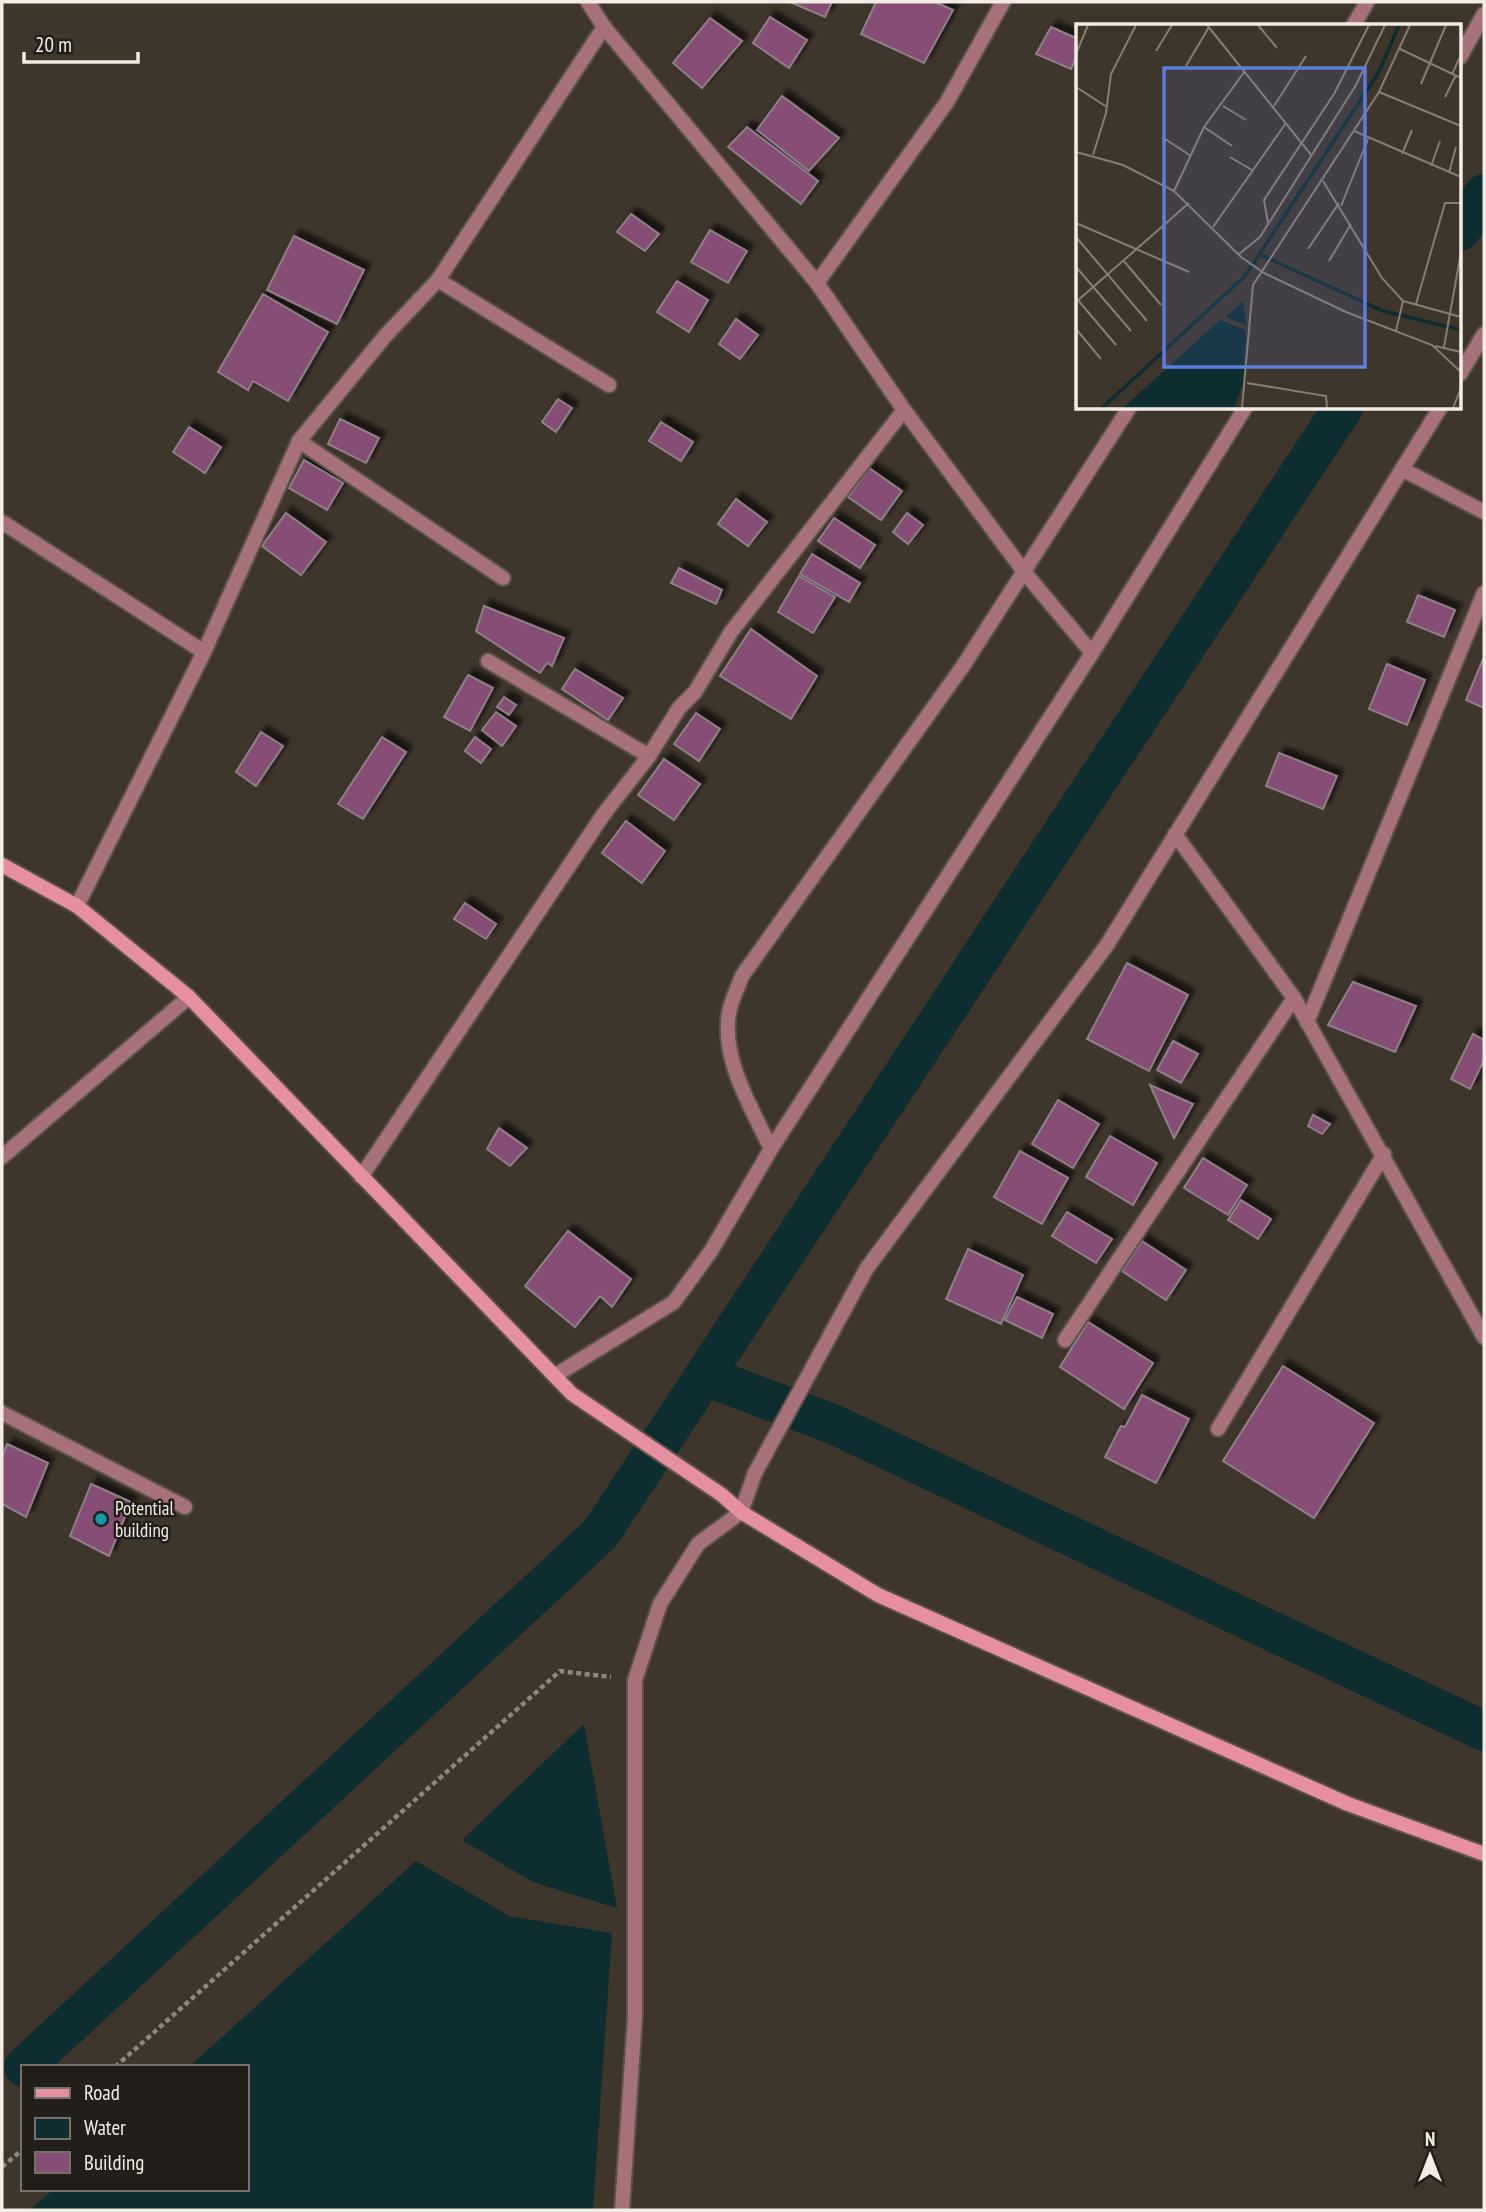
<svg xmlns="http://www.w3.org/2000/svg" width="1486" height="2212" viewBox="0 0 1486 2212" font-family="'PT Sans Narrow',sans-serif">
	<style>
		.water { fill: #0d2d30 }
		.lines { fill: none; stroke-linecap: round; stroke-linejoin: round }
		.canal { stroke: #0d2d30; stroke-width: 40 }
		.building { fill: #864d75; stroke: #8e7f88; stroke-width: 2; filter: url(#shadow) }
		.street-casing { stroke: #5b5249; stroke-width: 18 }
		.secondary-casing { stroke: #5b5249; stroke-width: 18 }
		.path { stroke: #8e867d; stroke-width: 4.5; stroke-dasharray: 5 3.5; stroke-linecap: butt }
		.street { stroke: #a7717a; stroke-width: 14 }
		.secondary { stroke: #e6909f; stroke-width: 14 }
		.culture-dot { fill: #0f9aa8; stroke: #221e19; stroke-width: 2.5 }
		.labels { text-anchor: middle; dominant-baseline: central; stroke-width: 5; stroke-linejoin: round; paint-order: stroke }
		.poi-label { font-size: 19px; fill: #f2ece5; stroke: #221e19; text-anchor: start }
		.inset-river { fill: none; stroke: #0d2d30; stroke-width: 3.5 }
		.inset-road { fill: none; stroke: #867e75; stroke-width: 2 }
		.view { fill: #5d7ddc; fill-opacity: 0.15; stroke: #5d7ddc; stroke-width: 3.5 }
		.inset-edge { fill: none; stroke: #f2ece5; stroke-width: 3.5 }
	</style>
	<defs>
		<filter id="shadow"><feDropShadow dx="6" dy="-6" stdDeviation="2" flood-color="#0009"/></filter>
	</defs>
	<rect width="100%" height="100%" fill="#3e352b"/>
	<!-- water -->
	<g class="water">
		<path d="M584 1724 617 1908 533 1882 462 1840Z"/>
		<path d="M416 1861 509 1916 612 1933 593 2210H30L54 2189H247V2067H189Z"/>
	</g>
	<g class="lines">
		<!-- canal -->
		<g class="canal">
			<path d="M1460 231 1484 194"/>
			<path d="M705 1376 833 1424 1484 1731"/>
			<path d="M24 2067 600 1534 1343 408"/>
		</g>
	</g>
	<!-- building -->
	<g class="building">
		<path d="M790 2H832L825 17Z"/>
		<path d="M876 2H935L953 10 924 63 861 34Z"/>
		<path d="M770 17 807 40 789 68 753 43Z"/>
		<path d="M710 18 742 41 702 88 673 63Z"/>
		<path d="M1051 27 1078 39V53L1071 69 1036 54Z"/>
		<path d="M782 96 839 138 809 171 757 130Z"/>
		<path d="M747 127 818 181 801 204 728 147Z"/>
		<path d="M631 214 659 234 645 251 617 232Z"/>
		<path d="M710 230 747 251 728 283 691 262Z"/>
		<path d="M294 236 364 270 337 324 267 290Z"/>
		<path d="M677 281 708 300 689 332 657 312Z"/>
		<path d="M263 294 328 332 288 401 253 381 248 390 218 372Z"/>
		<path d="M736 319 758 335 740 359 719 344Z"/>
		<path d="M558 399 572 408 556 432 542 422Z"/>
		<path d="M340 419 379 438 366 463 328 444Z"/>
		<path d="M661 422 693 442 681 461 649 441Z"/>
		<path d="M189 427 221 447 205 473 173 452Z"/>
		<path d="M304 460 343 483 327 510 289 488Z"/>
		<path d="M869 468 902 491 881 520 848 497Z"/>
		<path d="M736 499 767 522 748 546 718 524Z"/>
		<path d="M286 513 326 542 301 575 262 546Z"/>
		<path d="M907 513 923 525 908 544 893 532Z"/>
		<path d="M834 518 875 545 860 568 818 541Z"/>
		<path d="M812 554 860 583 849 602 800 574Z"/>
		<path d="M679 568 722 590 716 604 671 583Z"/>
		<path d="M799 576 835 597 813 633 778 612Z"/>
		<path d="M1418 595 1455 610 1444 637 1407 622Z"/>
		<path d="M484 606 564 638 552 666 547 663 540 673 476 631Z"/>
		<path d="M751 629 817 676 791 719 720 676Z"/>
		<path d="M1483 659H1484V708L1466 700Z"/>
		<path d="M1387 664 1425 680 1407 725 1369 709Z"/>
		<path d="M575 669 623 698 608 720 562 689Z"/>
		<path d="M468 675 493 688 470 731 444 717Z"/>
		<path d="M504 697 516 705 509 715 497 707Z"/>
		<path d="M496 712 516 726 502 746 482 730Z"/>
		<path d="M696 713 720 729 699 761 674 744Z"/>
		<path d="M261 732 283 746 256 786 236 772Z"/>
		<path d="M382 737 406 752 363 819 338 804Z"/>
		<path d="M475 737 491 749 481 763 465 751Z"/>
		<path d="M1279 753 1337 776 1323 809 1266 786Z"/>
		<path d="M664 759 700 784 674 820 638 795Z"/>
		<path d="M626 821 665 851 642 883 602 853Z"/>
		<path d="M465 903 496 924 486 939 454 919Z"/>
		<path d="M1127 963 1188 995 1149 1071 1087 1039Z"/>
		<path d="M1353 982 1416 1006 1395 1052 1328 1025Z"/>
		<path d="M1473 1034 1484 1040V1060L1470 1089 1451 1079Z"/>
		<path d="M1173 1041 1198 1054 1181 1083 1157 1070Z"/>
		<path d="M1150 1085 1193 1104 1174 1138Z"/>
		<path d="M1058 1100 1099 1124 1073 1168 1032 1144Z"/>
		<path d="M1313 1115 1330 1124 1322 1134 1308 1126Z"/>
		<path d="M499 1128 527 1148 510 1166 487 1149Z"/>
		<path d="M1110 1136 1157 1163 1133 1205 1086 1177Z"/>
		<path d="M1020 1151 1068 1178 1042 1224 994 1197Z"/>
		<path d="M1203 1158 1247 1185 1228 1215 1184 1188Z"/>
		<path d="M1241 1200 1271 1219 1258 1239 1228 1220Z"/>
		<path d="M1067 1212 1112 1239 1096 1263 1052 1236Z"/>
		<path d="M568 1231 631 1279 612 1307 600 1296 575 1327 525 1286Z"/>
		<path d="M1142 1241 1186 1270 1166 1300 1122 1271Z"/>
		<path d="M968 1249 1023 1275 1001 1324 946 1299Z"/>
		<path d="M1017 1297 1053 1314 1042 1338 1005 1320Z"/>
		<path d="M1088 1322 1153 1363 1124 1409 1060 1367Z"/>
		<path d="M1283 1366 1374 1423 1314 1518 1223 1461Z"/>
		<path d="M1142 1395 1189 1419 1156 1483 1105 1457 1121 1426 1125 1427Z"/>
		<path d="M7 1444 48 1463 26 1517 2 1504V1457Z"/>
		<path d="M91 1484 131 1502 109 1556 70 1536Z"/>
	</g>
	<g class="lines">
		<defs>
			<g id="street">
				<path d="M588 2 604 27 817 283 904 410 1025 573 1092 653"/>
				<path d="M1353 26 1367 2"/>
				<path d="M1460 57 1484 14"/>
				<path d="M438 280 609 385"/>
				<path d="M817 283 947 102 1003 2"/>
				<path d="M1460 374 1484 334"/>
				<path d="M299 441 503 578"/>
				<path d="M1402 469 1484 512"/>
				<path d="M2 522 204 652"/>
				<path d="M488 661 649 756"/>
				<path d="M1175 834 1294 998 1484 1337"/>
				<path d="M77 906 204 652 299 441 386 335 438 280 604 27"/>
				<path d="M1307 1022 1484 593"/>
				<path d="M771 1149C752 1108 721 1060 729 1013 731 1000 738 988 742 976L963 666 1129 408"/>
				<path d="M2 1157 189 997"/>
				<path d="M361 1177 603 815 649 756 679 708 695 692 731 632 904 410"/>
				<path d="M1065 1340 1294 998"/>
				<path d="M556 1375 674 1302 711 1251 771 1149 1092 653 1245 408"/>
				<path d="M2 1413 185 1507"/>
				<path d="M1218 1429 1384 1154"/>
				<path d="M622 2210 635 2016V1680L660 1604 698 1544 741 1512 755 1473 867 1268 1107 945 1440 408"/>
			</g>
			<path id="secondary" d="M2 865 77 906 189 997 572 1394 722 1495 741 1512 878 1595 1348 1804 1484 1854"/>
		</defs>
		<!-- street casing -->
		<use href="#street" class="street-casing"/>
		<!-- secondary casing -->
		<use href="#secondary" class="secondary-casing"/>
		<!-- path -->
		<g class="path">
			<path d="M115 2067 560 1671 611 1677"/>
			<path d="M2 2167 23 2149"/>
		</g>
		<!-- street -->
		<use href="#street" class="street"/>
		<!-- secondary -->
		<use href="#secondary" class="secondary"/>
	</g>
	<!-- markers -->
	<circle class="culture-dot" cx="101" cy="1519" r="7"/>
	<g class="labels">
		<!-- poi labels -->
		<g class="poi-label">
			<text x="115" y="1508">Potential<tspan x="115" dy="22">building</tspan></text>
		</g>
	</g>
	<!-- overview -->
	<g transform="translate(1076 24)">
		<rect width="385" height="385" fill="#3e352b"/>
		<path d="M167 277 171 302 150 293ZM144 296 170 306 167 360 158 384H47Z" fill="#0d2d30"/>
		<path class="inset-river" d="M183 230 307 287 385 306M26 384 169 252 303 48 323 1"/>
		<path class="inset-road" d="M131 1 236 132M182 1 201 24M324 25 385 54M80 27 96 1M0 30 12 1M110 42 133 3M376 50 385 31M345 60 370 1M0 63 31 83M303 68 385 102M369 73 380 51M147 82 170 96M198 82 230 32M128 103 156 122M278 107 385 153M86 113 115 132M0 128 47 141 98 167 165 233 188 249 270 288 356 321 385 348M326 130 336 106M17 131 30 89 35 50 60 1M154 133 176 146M355 142 364 117M373 149 380 123M247 157 306 254 327 277 320 307M98 167 128 103 169 47M265 182 292 115M0 199 113 248M192 199 188 176 258 70 293 1M137 203 210 99M0 213 71 297M232 225 263 179M163 230 184 213 280 61 309 1M47 236 85 281M253 237 275 200M0 243 55 307M1 275 40 321M327 277 385 293M0 278 113 179M340 280 369 179H385M0 305 25 335M359 322 385 328M368 323 385 228M171 359 250 372 251 384M166 384 177 261 303 68 334 1M377 384 385 364"/>
		<path class="view" d="M88 44H289V343H88Z"/>
		<rect width="385" height="385" class="inset-edge"/>
	</g>
	<!-- border -->
	<rect width="1486" height="2212" fill="none" stroke="#f2ece5" stroke-width="7"/>
	<!-- legend -->
	<rect x="21" y="2065" width="228" height="126" fill="#221e19" stroke="#75706b" stroke-width="2"/>
	<rect x="35" y="2088" width="35" height="10" fill="#e6909f" stroke="#75706b" stroke-width="2"/>
	<text x="84" y="2100" font-size="21" fill="#f2ece5">Road</text>
	<rect x="35" y="2118" width="35" height="21" fill="#0d2d30" stroke="#75706b" stroke-width="2"/>
	<text x="84" y="2135" font-size="21" fill="#f2ece5">Water</text>
	<rect x="35" y="2152" width="35" height="21" fill="#864d75" stroke="#75706b" stroke-width="2"/>
	<text x="84" y="2170" font-size="21" fill="#f2ece5">Building</text>
	<!-- north arrow -->
	<g transform="translate(1430 2156)" stroke="#221e19" stroke-width="5" paint-order="stroke">
	<path d="M0-5L12 26L0 18L-12 26Z" fill="#f2ece5"/>
	<text y="-10" font-size="19" font-weight="bold" text-anchor="middle" fill="#f2ece5">N</text>
	</g>
	<!-- scale -->
	<path d="M24 52v10h114v-10" fill="none" stroke="#f2ece5" stroke-width="3.5"/>
	<text x="35" y="52" font-size="21" fill="#f2ece5" stroke="#221e19" stroke-width="5" paint-order="stroke">20 m</text>
</svg>
